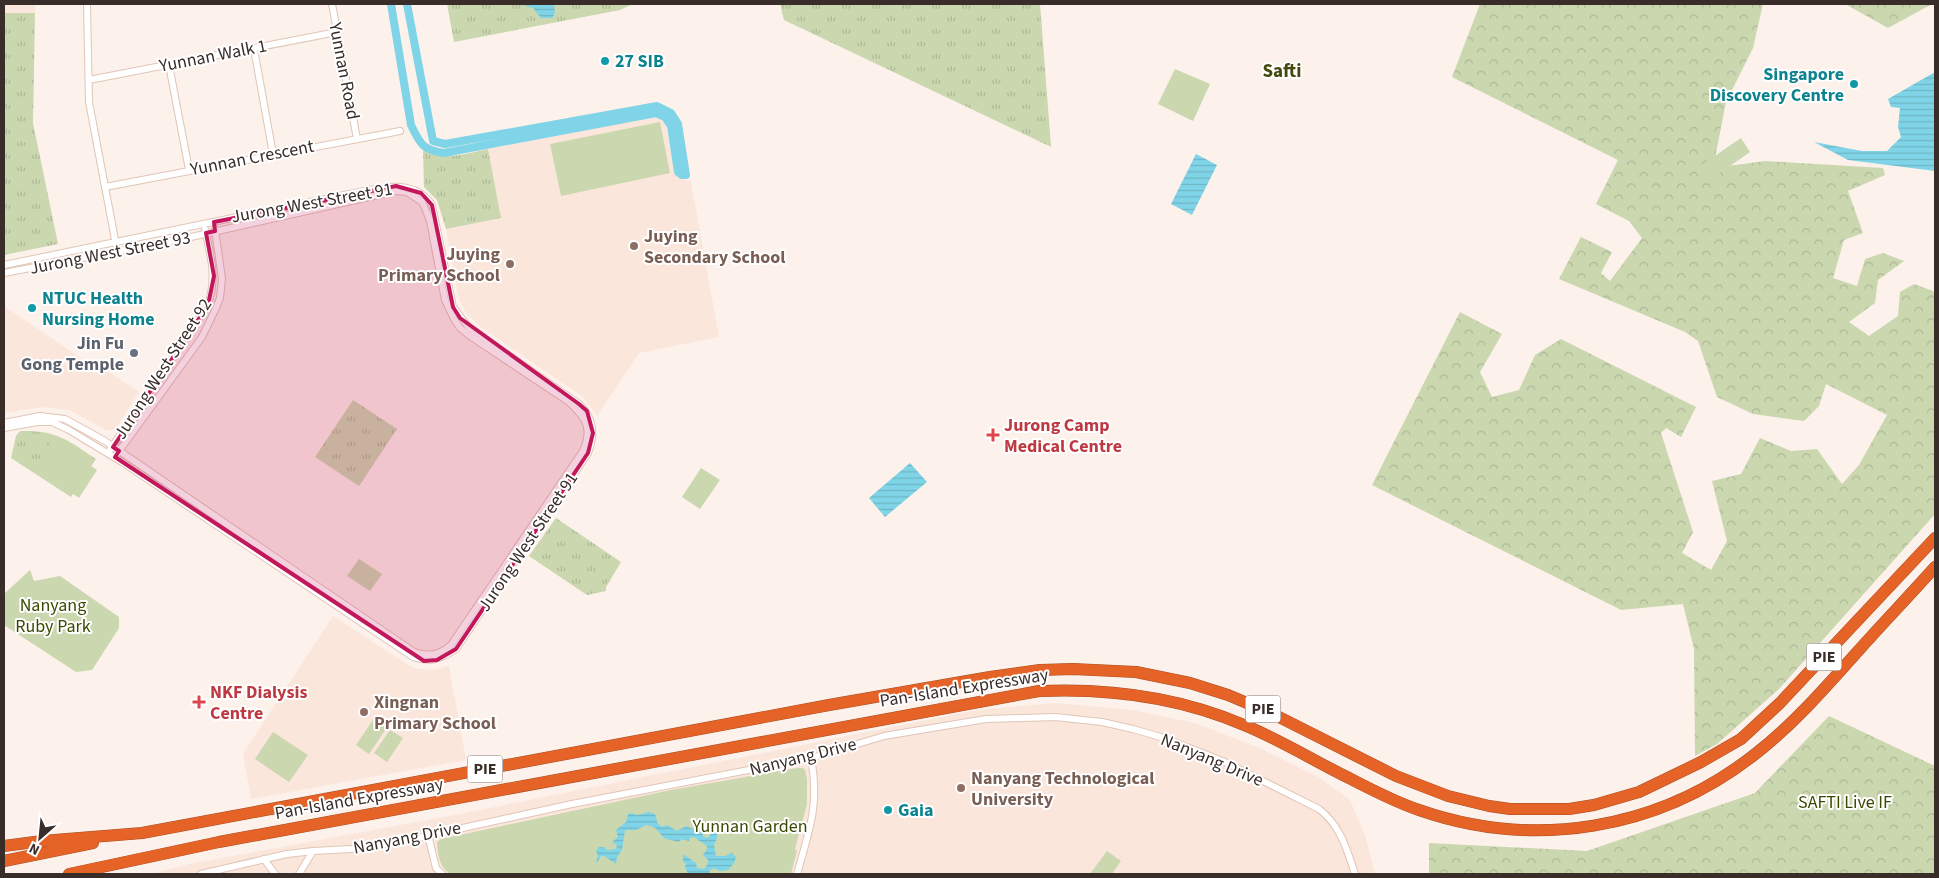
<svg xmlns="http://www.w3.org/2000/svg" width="1939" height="878" viewBox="0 0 1939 878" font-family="'Source Sans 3',sans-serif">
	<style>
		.built { fill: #fbe6db }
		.grass { fill: url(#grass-tufts) }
		.forest { fill: url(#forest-crowns) }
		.park { fill: #cad7af }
		.water { fill: url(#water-rules) }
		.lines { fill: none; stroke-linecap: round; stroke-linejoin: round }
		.canal { stroke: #7fd4e7; stroke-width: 8 }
		.minor-casing { stroke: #e1c5b7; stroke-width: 8 }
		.motorway-casing { stroke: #a85027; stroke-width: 12 }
		.minor { stroke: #fff; stroke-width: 6 }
		.motorway { stroke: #e56327; stroke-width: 11 }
		.marked { fill: #c2185b; fill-opacity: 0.2; stroke: #c2185b; stroke-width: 4; stroke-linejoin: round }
		.culture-dot { fill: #0f9aa8; stroke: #fff; stroke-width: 2 }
		.education-dot { fill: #8d6e63; stroke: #fff; stroke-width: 2 }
		.worship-dot { fill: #6b7280; stroke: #fff; stroke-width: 2 }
		.health-dot { fill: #e0444e; stroke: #fff; stroke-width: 2 }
		.labels { text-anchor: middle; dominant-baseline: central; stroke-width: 4; stroke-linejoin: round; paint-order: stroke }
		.shield { fill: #fff; stroke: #746c68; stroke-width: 1 }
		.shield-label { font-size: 16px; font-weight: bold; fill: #382d28 }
		.street-label { font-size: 18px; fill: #382d28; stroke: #fff }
		.culture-label { font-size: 18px; font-weight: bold; fill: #0d838f; stroke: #fff; text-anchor: start }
		.education-label { font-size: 18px; font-weight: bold; fill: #785e54; stroke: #fff; text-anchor: start }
		.worship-label { font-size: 18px; font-weight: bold; fill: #5b616d; stroke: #fff; text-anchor: end }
		.health-label { font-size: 18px; font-weight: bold; fill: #be3a42; stroke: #fff; text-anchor: start }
		.park-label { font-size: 18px; fill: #394900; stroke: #fff }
		.neighbourhood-label { font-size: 19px; font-weight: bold; fill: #444a0e; stroke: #fff }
	</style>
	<defs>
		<pattern id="grass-tufts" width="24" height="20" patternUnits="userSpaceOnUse" patternTransform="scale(1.25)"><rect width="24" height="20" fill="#cad7af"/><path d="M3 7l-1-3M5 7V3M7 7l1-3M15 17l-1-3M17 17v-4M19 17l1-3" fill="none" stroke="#aeb997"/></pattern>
		<pattern id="forest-crowns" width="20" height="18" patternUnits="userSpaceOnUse" patternTransform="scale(1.25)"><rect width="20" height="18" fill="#cad7af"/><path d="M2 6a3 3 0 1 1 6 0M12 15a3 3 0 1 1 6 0" fill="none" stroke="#aeb997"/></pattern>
		<pattern id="water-rules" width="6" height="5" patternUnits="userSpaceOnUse" patternTransform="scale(1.25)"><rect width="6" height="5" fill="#7fd4e7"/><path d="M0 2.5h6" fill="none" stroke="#6eb6c6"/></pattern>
	</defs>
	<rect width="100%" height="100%" fill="#fdf1eb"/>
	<!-- built -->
	<g class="built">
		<rect x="4" y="4" width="31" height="9"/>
		<path d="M653 117 659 118 665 122 675 170 677 175 685 180 691 181 719 337 639 353 597 416 583 397 479 326 466 313 459 299 446 229 501 218 488 149Z"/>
		<path d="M4 306 100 371 103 368 139 392 116 428 112 430H106L69 410 41 407 4 413Z"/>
		<path d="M333 616 413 668 432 670 449 666 466 760 251 799 243 754Z"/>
		<path d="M1055 703 1132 710 1195 723 1259 748 1317 776 1350 800 1365 835 1375 874H152L189 864 460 814 976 710Z"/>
	</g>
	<!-- grass -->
	<g class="grass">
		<path d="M447 4H633L620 10 454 42Z"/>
		<path d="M780 4H1040L1051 147 784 20Z"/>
		<path d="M4 13H35L33 123 58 244 4 255Z"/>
		<path d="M488 149 501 218 446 229 437 200 424 187 423 150C445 161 465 154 488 149Z"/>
		<path d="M353 400 397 429 359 486 315 457Z"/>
		<path d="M20 431C56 430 68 440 96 459L71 497 11 458 16 436Z"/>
		<path d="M556 518 621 562 606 587V591L587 595 529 556Z"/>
	</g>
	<!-- forest -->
	<g class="forest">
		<path d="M1480 4H1763L1753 48 1726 102 1713 168 1765 161 1883 168 1885 175 1848 191 1863 233 1844 240 1833 278 1857 286 1865 259 1883 253 1904 261 1878 280 1875 303 1849 322 1869 336 1898 316 1900 292 1914 284 1933 291 1935 295V514L1779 689 1717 744 1695 756 1694 649 1683 604 1621 610 1372 485 1460 312 1502 334 1480 372 1492 397 1519 390 1535 355 1561 339 1696 407 1681 437 1666 428 1661 433 1693 532 1682 553 1711 570 1727 541 1712 481 1741 474 1760 438 1791 451 1817 449 1842 484 1859 465 1887 415 1826 384 1819 406 1804 421 1753 414 1717 397 1698 341 1685 332 1559 279 1581 237 1612 252 1601 273 1610 281 1642 238 1629 221 1596 204 1618 160 1452 77Z"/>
		<path d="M1845 4H1932L1888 28Z"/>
		<path d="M1829 716 1935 766V874H1429V843L1587 851 1755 793Z"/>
	</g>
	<!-- park -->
	<g class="park">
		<path d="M1175 69 1210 84 1193 121 1158 104Z"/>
		<path d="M660 122 670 173 561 196 550 144Z"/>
		<path d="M1741 138 1750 152 1710 180 1700 166Z"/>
		<path d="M53 439 97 470 79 498 34 466Z"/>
		<path d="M701 468 720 480 700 509 682 497Z"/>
		<path d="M359 559 382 574 370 591 347 576Z"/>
		<path d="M30 570 34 581 60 576 119 617V628L92 670 76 672 4 625V594Z"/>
		<path d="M375 717 388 726 369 754 356 745Z"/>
		<path d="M390 730 403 738 387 762 374 753Z"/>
		<path d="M273 732 308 755 289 782 255 759Z"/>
		<path d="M797 768H803L805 770 807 779V804L795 849 797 851 791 874H450C439 867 438 854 437 842L441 839 671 790Z"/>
		<path d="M1107 851 1121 861 1112 874H1090Z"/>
	</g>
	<!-- water -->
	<g class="water">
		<path d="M520 4H554L555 13 552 18H541L533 8Z"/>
		<path d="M1935 72V171L1848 160 1814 142 1862 151H1887L1901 137 1898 127 1900 108 1891 107 1888 99Z"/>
		<path d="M1196 154 1217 165 1192 215 1171 204Z"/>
		<path d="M910 463 927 482 885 517 869 498Z"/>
		<path d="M649 812 655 814 658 824 662 827 667 825 677 831 686 826 695 830 701 829 703 836 708 838 712 832H717V838L714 845 716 856H725L732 853 736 857 734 863 728 870 720 871 714 868 710 870 709 874H688L685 867 686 864 683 861V854L696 863 697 868 704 869 708 864V860L703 855 707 849V846L694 837 690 838 689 841 682 839 678 842C674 840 670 840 666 839 659 836 660 827 646 825L636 830H625L622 850 617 857 616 864 604 856H601L597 863 596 862 598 856 596 851 599 847H604L607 850 616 849 617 845 612 842 618 837 616 830 626 822 628 814 631 813 637 815Z"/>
	</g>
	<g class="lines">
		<!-- canal -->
		<path class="canal" d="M391 4 411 125C420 143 422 150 444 153L656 113 665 117 671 126 678 172 682 175H686L678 124 671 113 657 106 445 144 433 141 407 4"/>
		<defs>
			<g id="minor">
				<path d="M87 4 89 102 116 245"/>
				<path d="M332 4 357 139"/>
				<path d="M254 49 273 154"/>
				<path d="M169 65 189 170"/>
				<path d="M89 80 337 32"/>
				<path d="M105 187 400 131"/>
				<path d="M4 265 349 194C377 189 413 176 432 205L453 307 469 328 579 404C594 418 595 435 588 453L456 649C441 659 430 663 413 657L122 462 69 430 52 422H37L4 428"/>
				<path d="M4 273 182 239 396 191 407 192 422 202 425 208 430 221 445 300 454 319 460 328 470 336 569 402C586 418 593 428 583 451L451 645C439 655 429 657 414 652L105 441 65 419 40 416 4 423"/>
				<path d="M110 450 208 305C217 276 211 258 205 229"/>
				<path d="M117 454 202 337 216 308 220 298 222 279 215 229"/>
				<path d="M428 835 436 868 442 874"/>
				<path d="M264 859 275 874"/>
				<path d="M201 874 287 854 313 851 351 849 399 842 572 804 811 758 884 736 986 719 1055 717 1102 722 1133 729 1164 738 1225 762 1319 809C1341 826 1347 850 1355 874"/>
				<path d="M299 874 313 851"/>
				<path d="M797 874C809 831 820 804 811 758"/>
			</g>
			<g id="motorway">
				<path d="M4 846 42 841 142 833 829 705 990 677 1040 670 1073 669 1136 672 1190 683 1228 695 1273 714 1396 776 1448 796 1489 806 1510 809H1569L1594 805 1639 792 1701 762 1741 739 1780 703 1935 538"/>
				<path d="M4 861 93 843"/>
				<path d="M69 874 219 842 1039 691C1109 688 1179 697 1244 725 1281 740 1314 761 1349 778 1372 790 1395 802 1419 810 1534 850 1658 830 1754 755 1793 725 1826 687 1859 650 1884 622 1910 595 1935 567"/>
			</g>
		</defs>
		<!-- minor casing -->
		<use href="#minor" class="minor-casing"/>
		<!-- motorway casing -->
		<use href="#motorway" class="motorway-casing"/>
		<!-- minor -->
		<use href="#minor" class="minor"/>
		<!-- motorway -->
		<use href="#motorway" class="motorway"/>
	</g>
	<!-- marked area -->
	<path class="marked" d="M396 186 421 193 432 205 453 307 460 318 579 404 587 411 593 433 588 453 456 649 437 660 424 661 115 457 119 451 113 447 208 305 214 276 206 233 215 231 214 222Z"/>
	<!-- markers -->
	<g class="culture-dot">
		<circle cx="605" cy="61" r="5"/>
		<circle cx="1854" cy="84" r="5"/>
		<circle cx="32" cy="308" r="5"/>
		<circle cx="888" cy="810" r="5"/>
	</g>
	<g class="education-dot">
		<circle cx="634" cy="246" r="5"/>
		<circle cx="510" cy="264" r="5"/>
		<circle cx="364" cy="712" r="5"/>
		<circle cx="961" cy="788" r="5"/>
	</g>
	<circle class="worship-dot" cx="134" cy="353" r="5"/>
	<g class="health-dot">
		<path d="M990.5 427.5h5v5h5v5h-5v5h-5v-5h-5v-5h5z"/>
		<path d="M196.5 694.5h5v5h5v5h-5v5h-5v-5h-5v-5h5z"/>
	</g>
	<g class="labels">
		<!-- shield labels -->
		<g class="shield">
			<rect x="1806.5" y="643.5" width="35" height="27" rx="4"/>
			<rect x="1245.5" y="695.5" width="35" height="27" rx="4"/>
			<rect x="467.5" y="755.5" width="35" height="27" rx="4"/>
		</g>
		<g class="shield-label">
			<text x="1824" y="657">PIE</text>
			<text x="1263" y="709">PIE</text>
			<text x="485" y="769">PIE</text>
		</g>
		<!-- street labels -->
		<g class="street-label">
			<text transform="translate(213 56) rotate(-11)">Yunnan Walk 1</text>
			<text transform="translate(344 71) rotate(79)">Yunnan Road</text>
			<text transform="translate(252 158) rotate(-11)">Yunnan Crescent</text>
			<text transform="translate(312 203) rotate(-10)">Jurong West Street 91</text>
			<text transform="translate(110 253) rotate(-11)">Jurong West Street 93</text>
			<text transform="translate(163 369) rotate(-57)">Jurong West Street 92</text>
			<text transform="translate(528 542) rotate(-56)">Jurong West Street 91</text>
			<text transform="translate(964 688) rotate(-9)">Pan-Island Expressway</text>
			<text transform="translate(803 757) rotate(-14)">Nanyang Drive</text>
			<text transform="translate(1212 760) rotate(23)">Nanyang Drive</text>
			<text transform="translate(359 799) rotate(-10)">Pan-Island Expressway</text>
			<text transform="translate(407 838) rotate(-11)">Nanyang Drive</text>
		</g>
		<!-- culture labels -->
		<g class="culture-label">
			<text x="615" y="61">27 SIB</text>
			<text x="1844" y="74" text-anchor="end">Singapore<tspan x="1844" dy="21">Discovery Centre</tspan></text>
			<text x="42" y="298">NTUC Health<tspan x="42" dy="21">Nursing Home</tspan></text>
			<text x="898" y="810">Gaia</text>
		</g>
		<!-- education labels -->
		<g class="education-label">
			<text x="644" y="236">Juying<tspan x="644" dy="21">Secondary School</tspan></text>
			<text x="500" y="254" text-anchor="end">Juying<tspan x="500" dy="21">Primary School</tspan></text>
			<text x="374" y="702">Xingnan<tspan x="374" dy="21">Primary School</tspan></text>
			<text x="971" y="778">Nanyang Technological<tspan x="971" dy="21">University</tspan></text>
		</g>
		<!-- worship labels -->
		<g class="worship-label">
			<text x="124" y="343">Jin Fu<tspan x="124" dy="21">Gong Temple</tspan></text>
		</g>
		<!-- health labels -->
		<g class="health-label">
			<text x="1004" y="425">Jurong Camp<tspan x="1004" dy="21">Medical Centre</tspan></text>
			<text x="210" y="692">NKF Dialysis<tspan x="210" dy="21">Centre</tspan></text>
		</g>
		<!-- park labels -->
		<g class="park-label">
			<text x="53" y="605">Nanyang<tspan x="53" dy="21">Ruby Park</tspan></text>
			<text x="1845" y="802">SAFTI Live IF</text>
			<text x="750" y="826">Yunnan Garden</text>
		</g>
		<!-- neighbourhood labels -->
		<g class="neighbourhood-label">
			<text x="1282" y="71">Safti</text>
		</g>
	</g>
	<!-- border -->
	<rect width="1939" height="878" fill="none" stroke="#382d28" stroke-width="10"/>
	<!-- north arrow -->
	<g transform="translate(40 838) rotate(207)" stroke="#ffffff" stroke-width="4" paint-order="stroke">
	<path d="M0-4L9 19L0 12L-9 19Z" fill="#382d28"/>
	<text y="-8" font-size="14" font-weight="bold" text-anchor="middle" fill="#382d28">N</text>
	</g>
</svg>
